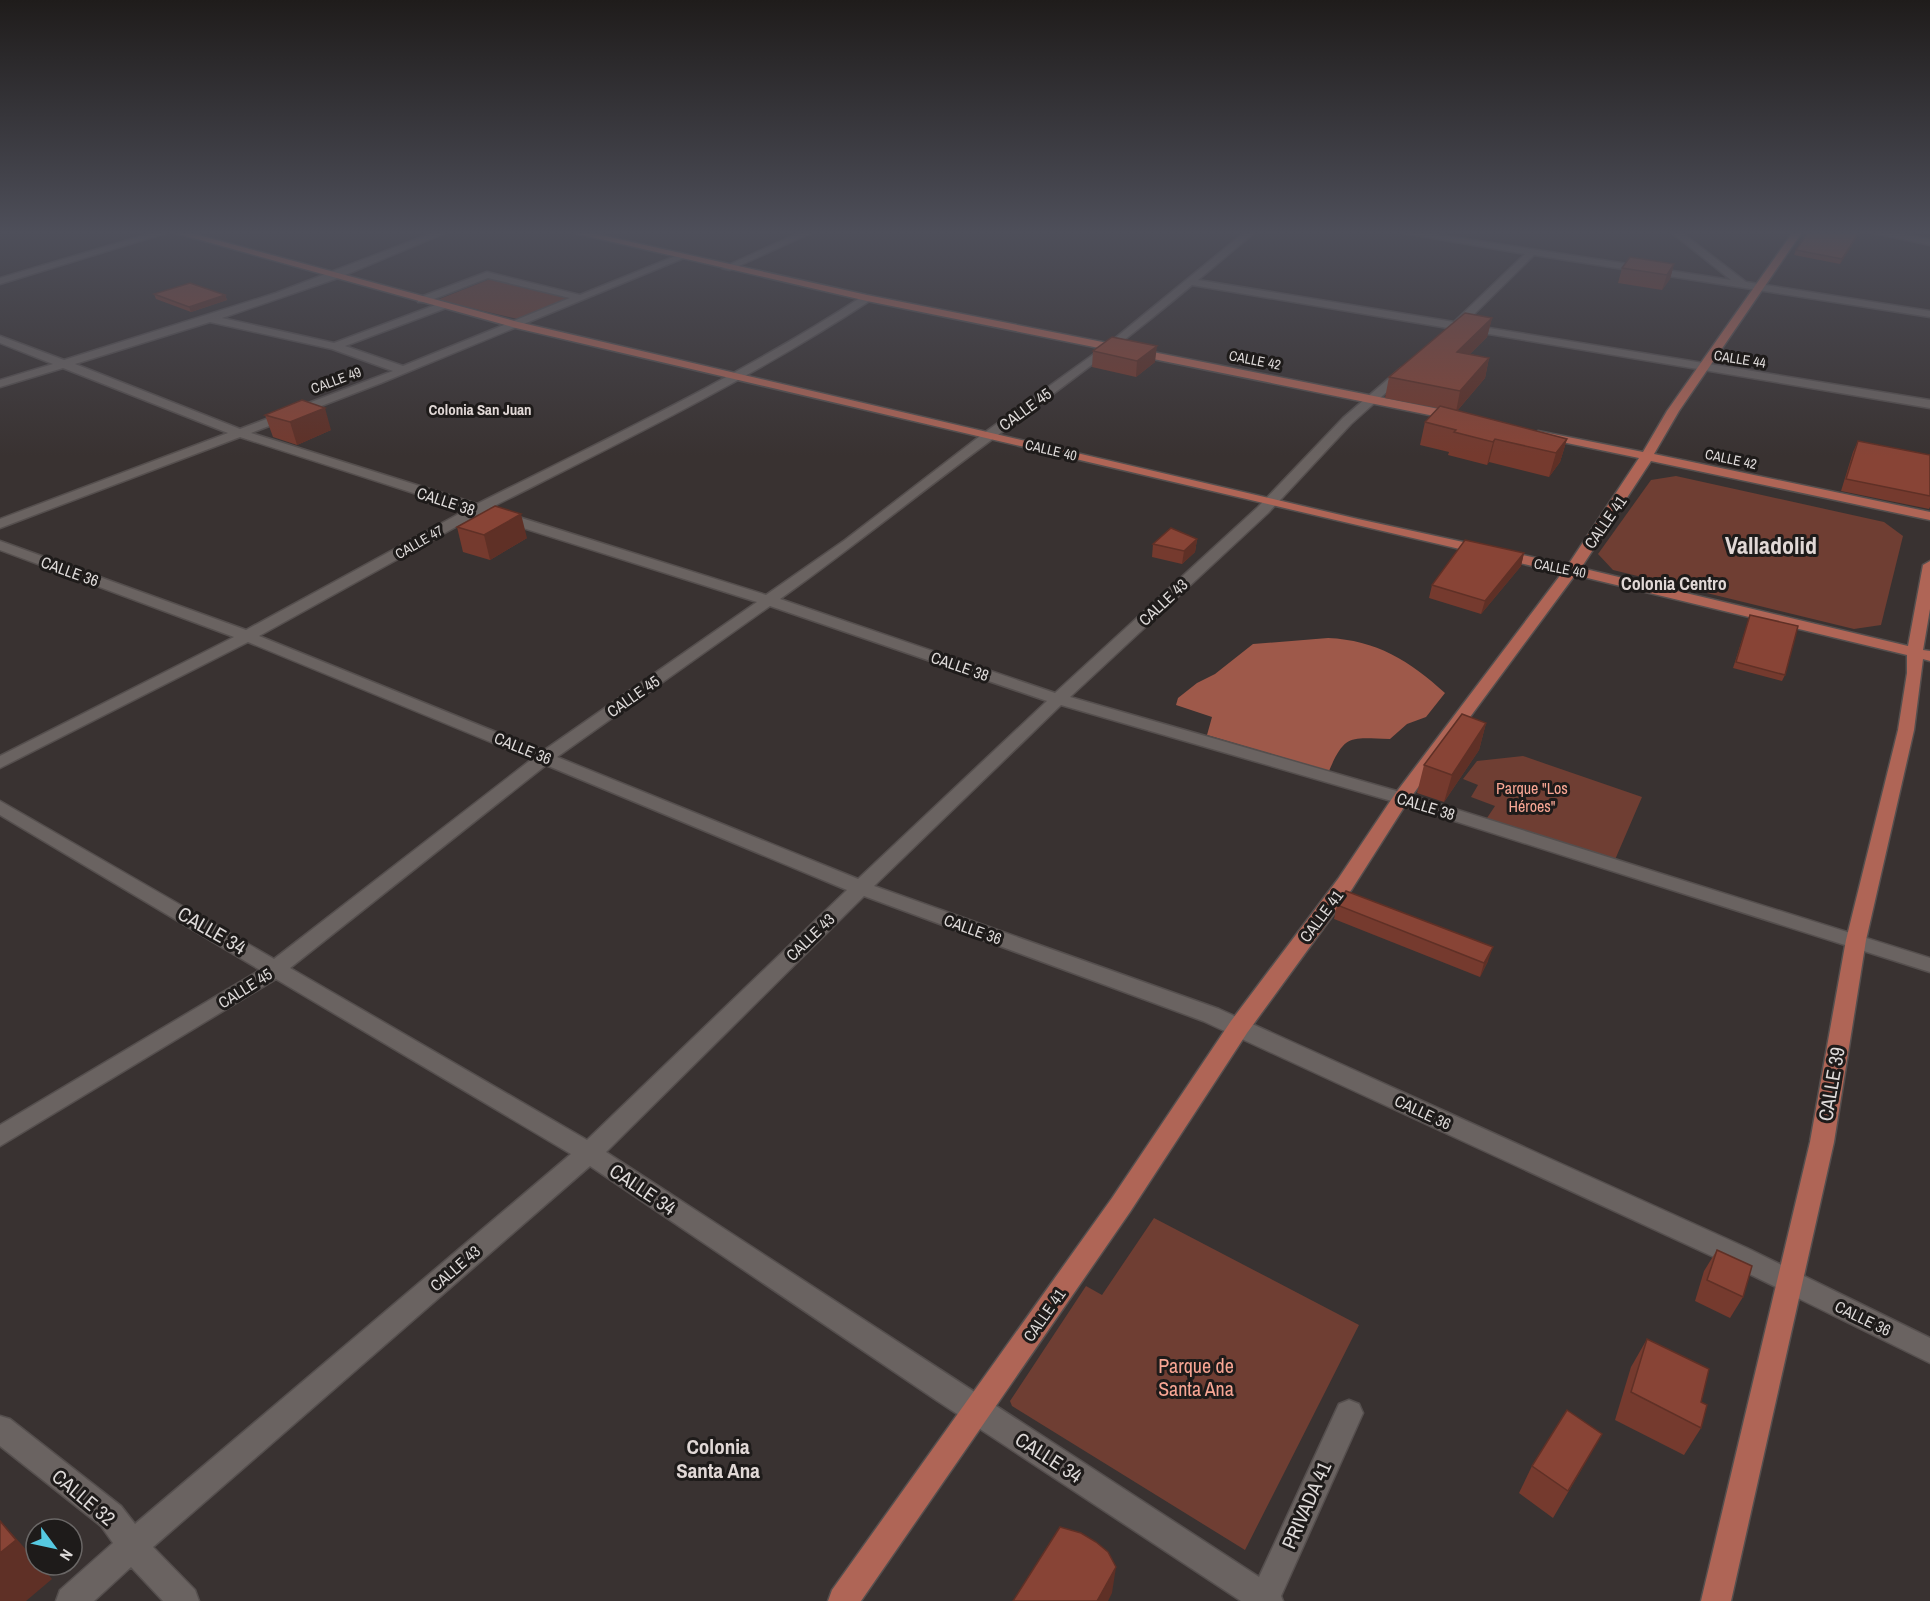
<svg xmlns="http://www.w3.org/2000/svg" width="1930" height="1601" viewBox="0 0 1930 1601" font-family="'Archivo Narrow',sans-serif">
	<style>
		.green { fill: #6f3e33 }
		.forest { fill: #9e594a }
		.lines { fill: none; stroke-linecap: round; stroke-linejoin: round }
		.minor-casing { stroke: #554f4e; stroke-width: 3 }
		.major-casing { stroke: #554f4e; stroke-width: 3 }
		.minor { fill: #6a6361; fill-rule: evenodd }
		.major { fill: #af6556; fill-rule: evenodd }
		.wall { fill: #753a2e }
		.shaded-wall { fill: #5f3026 }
		.building { fill: #884436; stroke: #5f3026; stroke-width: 1.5 }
		.labels { text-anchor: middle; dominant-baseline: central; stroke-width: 6; stroke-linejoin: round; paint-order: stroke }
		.far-street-label { font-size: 14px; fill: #ddd9d8; stroke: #1e1b1a }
		.far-neighbourhood-label { font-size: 15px; font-weight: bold; fill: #e1d8d6; stroke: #1e1b1a }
		.street-label { font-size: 16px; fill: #ddd9d8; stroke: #1e1b1a }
		.park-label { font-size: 16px; fill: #f8a694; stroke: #1e1b1a }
		.neighbourhood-label { font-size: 18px; font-weight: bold; fill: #e1d8d6; stroke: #1e1b1a }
		.near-street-label { font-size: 20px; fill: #ddd9d8; stroke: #1e1b1a }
		.near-park-label { font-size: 20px; fill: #f8a694; stroke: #1e1b1a }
		.near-neighbourhood-label { font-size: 21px; font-weight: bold; fill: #e1d8d6; stroke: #1e1b1a }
		.far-town-label { font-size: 24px; font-weight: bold; fill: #e1d8d6; stroke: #1e1b1a }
	</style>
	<rect width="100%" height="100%" fill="#393231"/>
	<!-- green -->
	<g class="green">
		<path d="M490 279 572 299 522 320 437 300Z"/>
		<path d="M1676 476 1884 522 1903 536 1881 625 1854 629 1613 570 1598 554 1651 480Z"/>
		<path d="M1523 756 1642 797 1614 862 1485 821 1495 806 1471 797 1478 785 1463 779 1477 761Z"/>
		<path d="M1154 1218 1359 1325 1245 1550 1012 1406 1010 1401 1086 1286 1102 1295Z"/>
	</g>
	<!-- forest -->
	<path class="forest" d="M1328 638C1376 640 1410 661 1445 693L1426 717 1407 724 1390 739C1351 738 1345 733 1329 771L1207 735 1212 717 1176 705 1178 698 1197 683 1215 674 1253 644Z"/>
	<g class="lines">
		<defs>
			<g id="minor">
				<path d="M155 232H169L0 284V278Z"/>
				<path d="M435 232H447L338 278 222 318 334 343 438 304H446V308L345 346 403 366 570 298 488 278 426 302H418V298L487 272 580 295 678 255 686 257 381 383 251 433 477 504C608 438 740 376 863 296H871V300C749 380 619 443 490 508L766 595 845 540 984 433 1108 344 1245 232H1255L1198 280 1454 322 1525 254 1398 232H1421L1731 280 1671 232H1681L1746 282 1930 311V317L1534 255 1464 324 1930 400V408L1459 329 1453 332 1448 328 1192 285C1128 339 1061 388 994 438 922 491 853 547 780 599L1055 693 1258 507 1343 418 1401 368H1409V372L1351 424 1268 513 1070 697 1407 794 1930 958V972L1395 802 1061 705 874 886 1219 1009 1747 1248 1930 1338V1363L1729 1264 1203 1021 864 896 606 1152 1259 1577 1339 1404 1349 1400 1359 1404 1363 1413 1281 1596 1283 1601H1241L936 1400 590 1166 153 1547 195 1590 199 1601H163L131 1567 94 1601H56L60 1590 113 1543 101 1526 0 1446V1416L10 1419 121 1506 135 1524 571 1154 276 979 0 1146V1125L260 970 0 815V801L274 959 532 759 248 642 0 768V756L234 637 0 550V541L246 630 466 510 240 437 0 528V519L228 433 63 368 0 387V380L53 364 0 343V336L64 360 276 293ZM210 322 332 349 393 371 240 429 75 364ZM479 514 757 602 543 751 259 636ZM770 606 1047 701 858 879 557 757ZM546 765 847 890 587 1140 290 968Z"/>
				<path d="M801 232H813L730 270 722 268Z"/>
				<path d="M1869 232H1890L1930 239V245Z"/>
			</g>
			<g id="major">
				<path d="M172 232H187L518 322 1358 519 1568 565 1639 458 1538 437V431L1643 452 1667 411 1793 232H1802L1679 411 1654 454 1930 512V520L1651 461 1581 568 1908 646 1923 565 1930 561V609L1923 650 1930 651V661L1923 659 1914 730 1866 940 1834 1142 1731 1601H1701L1810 1142 1846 940 1898 730 1907 673V655L1575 575 1408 801 1352 889 1247 1033 1130 1212 861 1601H828L832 1590 1112 1198 1231 1021 1338 879 1395 794 1562 573 516 328Z"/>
				<path d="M570 232H587L867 295 1459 413 1465 417 1459 421 867 301Z"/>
			</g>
		</defs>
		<!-- minor casing -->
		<use href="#minor" class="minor-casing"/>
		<!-- major casing -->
		<use href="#major" class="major-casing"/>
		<!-- minor -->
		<use href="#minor" class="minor"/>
		<!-- major -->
		<use href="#major" class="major"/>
	</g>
	<!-- wall -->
	<g class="wall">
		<path d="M1858 234 1856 239 1840 264 1794 255 1796 250Z"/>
		<path d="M1674 264 1670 279 1662 290 1618 283 1622 268Z"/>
		<path d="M154 294 225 295 227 300 191 312 156 299Z"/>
		<path d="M1492 318 1487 337 1470 354 1489 358 1485 378 1457 411 1567 439 1560 462 1549 477 1489 462 1487 465 1448 455 1449 452 1420 445 1425 422 1438 408 1385 398 1389 377Z"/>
		<path d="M1093 351 1155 362 1136 377 1092 367Z"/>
		<path d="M265 415 331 430 297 445 273 437Z"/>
		<path d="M1858 441 1930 455V507L1929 509 1841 491 1853 452Z"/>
		<path d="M457 527 527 538 490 560 463 552Z"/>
		<path d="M1197 539 1195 552 1182 564 1152 557 1153 544Z"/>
		<path d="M1524 553 1521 566 1481 614 1429 598 1432 585Z"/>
		<path d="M1750 615 1785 675 1782 681 1733 668Z"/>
		<path d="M1486 723 1479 750 1444 802 1417 793 1424 765Z"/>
		<path d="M1337 905 1488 961 1480 977 1334 919Z"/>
		<path d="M1717 1250 1743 1297 1730 1318 1695 1301 1704 1271Z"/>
		<path d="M1647 1339 1701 1402V1428L1684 1455 1615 1420 1631 1367Z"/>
		<path d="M1602 1434 1553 1518 1519 1493 1532 1466Z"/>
	</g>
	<!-- shaded-wall -->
	<g class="shaded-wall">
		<path d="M1858 234 1856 239 1840 264 1842 259Z"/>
		<path d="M1674 264 1670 279 1662 290 1667 275Z"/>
		<path d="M225 295 227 300 191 312 189 307Z"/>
		<path d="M1492 318 1487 337 1453 371 1457 352Z"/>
		<path d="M1157 346 1155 362 1136 377 1137 361Z"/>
		<path d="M1489 358 1485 378 1456 412 1460 391Z"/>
		<path d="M325 408 331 430 297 445 290 422Z"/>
		<path d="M1495 439 1489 462 1487 465 1493 442Z"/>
		<path d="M1567 439 1560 462 1549 477 1556 453Z"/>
		<path d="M521 514 527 538 490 560 484 535Z"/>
		<path d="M1197 539 1195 552 1182 564 1184 551Z"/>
		<path d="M1524 553 1521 566 1481 614 1485 601Z"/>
		<path d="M1486 723 1479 750 1444 802 1452 775Z"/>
		<path d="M1493 947 1488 961 1480 977 1484 963Z"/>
		<path d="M0 1520 36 1561V1565H40L52 1579 26 1601H0Z"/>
		<path d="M1116 1567 1112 1593 1108 1601H1097Z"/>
	</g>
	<!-- building -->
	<g class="building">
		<path d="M1808 232H1846L1858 234 1842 259 1796 250Z"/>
		<path d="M1630 257 1674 264 1667 275 1622 268Z"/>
		<path d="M190 283 225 295 189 307 154 294Z"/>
		<path d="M1465 313 1492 318 1457 352 1489 358 1460 391 1389 377Z"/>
		<path d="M1112 337 1157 346 1137 361 1093 351Z"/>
		<path d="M302 400 325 408 290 422 265 415Z"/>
		<path d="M1440 406 1567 439 1556 453 1495 439 1493 442 1454 432 1456 430 1425 422Z"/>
		<path d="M1858 441 1930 455V496L1846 479Z"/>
		<path d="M495 506 521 514 484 535 457 527Z"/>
		<path d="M1171 528 1197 539 1184 551 1153 544Z"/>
		<path d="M1465 540 1524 553 1485 601 1432 585Z"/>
		<path d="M1750 615 1798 626 1785 675 1736 662Z"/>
		<path d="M1462 714 1486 723 1452 775 1424 765Z"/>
		<path d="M1346 891 1493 947 1484 963 1337 905Z"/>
		<path d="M1717 1250 1752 1266 1743 1297 1707 1280Z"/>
		<path d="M1647 1339 1709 1369 1701 1402 1707 1405 1701 1428 1631 1392Z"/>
		<path d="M1567 1410 1602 1434 1568 1491 1532 1466Z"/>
		<path d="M0 1521 16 1540 0 1553Z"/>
		<path d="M1060 1527 1081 1533 1096 1542 1108 1552 1116 1567 1097 1601H1013Z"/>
	</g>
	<!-- sky -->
	<linearGradient id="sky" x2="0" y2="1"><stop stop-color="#1f1c1b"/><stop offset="0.51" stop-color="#4e4f5a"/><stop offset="1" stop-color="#4e4f5a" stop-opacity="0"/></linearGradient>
	<rect width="1930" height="456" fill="url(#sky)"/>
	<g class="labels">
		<!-- far-street labels -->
		<g class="far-street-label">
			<text transform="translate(1740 359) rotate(9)">CALLE 44</text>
			<text transform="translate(1255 360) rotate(11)">CALLE 42</text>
			<text transform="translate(336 380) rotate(-20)">CALLE 49</text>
			<text transform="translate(1051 450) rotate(13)">CALLE 40</text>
			<text transform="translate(1731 459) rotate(12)">CALLE 42</text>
			<text transform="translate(419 542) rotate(-30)">CALLE 47</text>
			<text transform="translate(1560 568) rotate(11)">CALLE 40</text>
		</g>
		<!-- far-neighbourhood labels -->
		<g class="far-neighbourhood-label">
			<text x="480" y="409">Colonia San Juan</text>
		</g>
		<!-- street labels -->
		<g class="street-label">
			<text transform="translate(1025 409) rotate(-36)">CALLE 45</text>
			<text transform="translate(446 501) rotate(18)">CALLE 38</text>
			<text transform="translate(1605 522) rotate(-55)">CALLE 41</text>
			<text transform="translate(70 571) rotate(20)">CALLE 36</text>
			<text transform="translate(1163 602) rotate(-43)">CALLE 43</text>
			<text transform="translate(960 666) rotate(19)">CALLE 38</text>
			<text transform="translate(633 696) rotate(-35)">CALLE 45</text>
			<text transform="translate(523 748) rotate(22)">CALLE 36</text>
			<text transform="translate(1426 806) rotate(17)">CALLE 38</text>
			<text transform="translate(1321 916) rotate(-53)">CALLE 41</text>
			<text transform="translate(973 929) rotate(20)">CALLE 36</text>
			<text transform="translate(810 937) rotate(-44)">CALLE 43</text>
			<text transform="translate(245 988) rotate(-32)">CALLE 45</text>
			<text transform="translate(1423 1112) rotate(25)">CALLE 36</text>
			<text transform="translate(455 1268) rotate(-41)">CALLE 43</text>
			<text transform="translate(1044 1315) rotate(-55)">CALLE 41</text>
			<text transform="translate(1863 1318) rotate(26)">CALLE 36</text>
		</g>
		<!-- park labels -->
		<g class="park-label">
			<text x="1532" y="788">Parque "Los<tspan x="1532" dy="18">Héroes"</tspan></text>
		</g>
		<!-- neighbourhood labels -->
		<g class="neighbourhood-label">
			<text x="1674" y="583">Colonia Centro</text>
		</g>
		<!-- near-street labels -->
		<g class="near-street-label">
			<text transform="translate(212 930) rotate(30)">CALLE 34</text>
			<text transform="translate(1831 1084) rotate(-80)">CALLE 39</text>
			<text transform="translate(643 1189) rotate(34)">CALLE 34</text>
			<text transform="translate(1049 1457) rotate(33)">CALLE 34</text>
			<text transform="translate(84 1497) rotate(40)">CALLE 32</text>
			<text transform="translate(1306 1505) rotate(-66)">PRIVADA 41</text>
		</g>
		<!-- near-park labels -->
		<g class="near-park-label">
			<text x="1196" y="1365">Parque de<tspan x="1196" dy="23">Santa Ana</tspan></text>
		</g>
		<!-- near-neighbourhood labels -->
		<g class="near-neighbourhood-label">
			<text x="718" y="1446">Colonia<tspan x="718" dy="24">Santa Ana</tspan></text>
		</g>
		<!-- far-town labels -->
		<g class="far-town-label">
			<text x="1771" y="545">Valladolid</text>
		</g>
	</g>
	<!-- north arrow -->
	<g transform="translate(54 1547) rotate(123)"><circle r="28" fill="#1e1b1a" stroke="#6a6766" stroke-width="1.5"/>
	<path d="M0-4.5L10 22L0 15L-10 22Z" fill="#56c9e1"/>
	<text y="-9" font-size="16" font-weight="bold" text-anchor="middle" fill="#ddd9d8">N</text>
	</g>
</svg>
